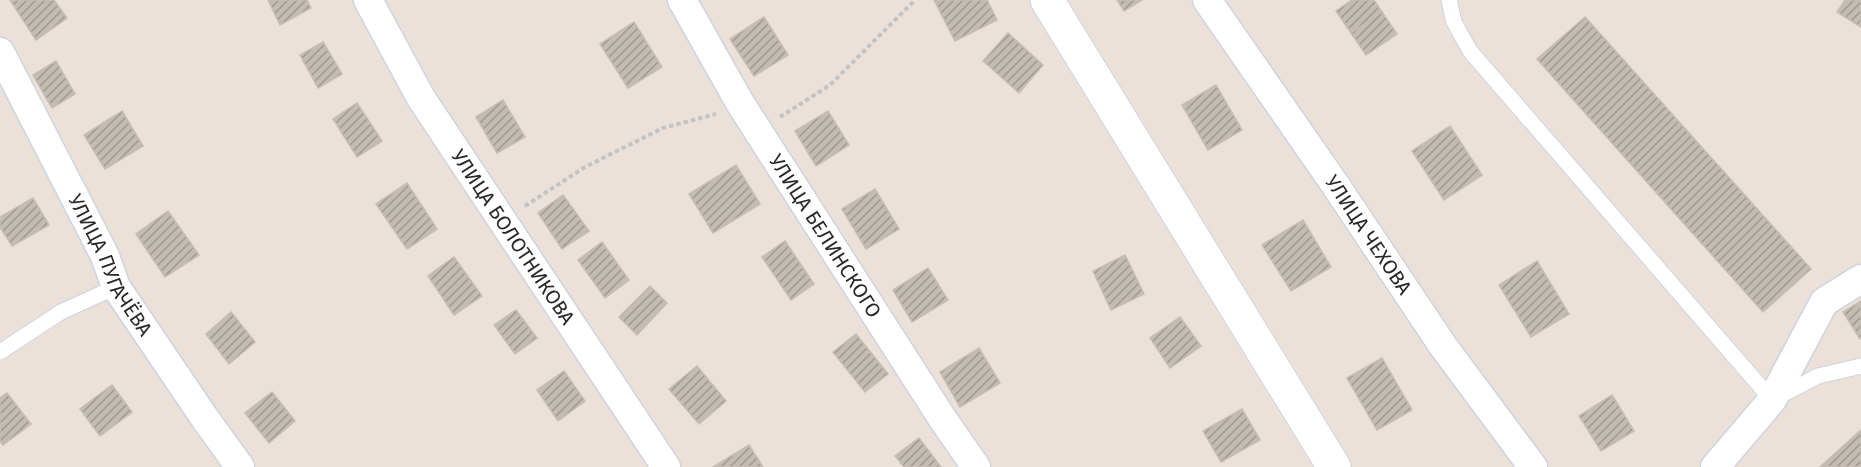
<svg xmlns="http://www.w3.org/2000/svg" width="1861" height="467" viewBox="0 0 1861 467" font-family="'Fira Sans',sans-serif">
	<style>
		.building { fill: url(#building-hatch); stroke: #c6bdb2; stroke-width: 1.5 }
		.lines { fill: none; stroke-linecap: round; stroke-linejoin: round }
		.lane-casing { stroke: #cdd3e1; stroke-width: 17 }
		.street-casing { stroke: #cdd3e1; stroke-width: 31 }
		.secondary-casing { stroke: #cdd3e1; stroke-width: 35 }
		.path { stroke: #c3c3c3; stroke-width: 4; stroke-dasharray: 4.5 3; stroke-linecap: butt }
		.lane { stroke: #fff; stroke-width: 15 }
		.street { stroke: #fff; stroke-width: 28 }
		.secondary { stroke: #fff; stroke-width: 33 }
		.labels { text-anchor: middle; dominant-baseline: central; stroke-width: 6; stroke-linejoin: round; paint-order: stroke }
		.street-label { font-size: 20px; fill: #272727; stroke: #fff }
	</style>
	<defs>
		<pattern id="building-hatch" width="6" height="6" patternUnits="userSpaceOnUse" patternTransform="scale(1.5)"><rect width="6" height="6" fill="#c2bcb4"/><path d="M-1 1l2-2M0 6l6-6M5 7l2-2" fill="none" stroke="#9e9992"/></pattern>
	</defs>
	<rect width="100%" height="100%" fill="#ebe1d8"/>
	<!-- building -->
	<g class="building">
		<path d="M10 0H54L67 18 36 40Z"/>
		<path d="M268 0H307L311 8 280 25Z"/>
		<path d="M934 0H987L997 20 955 41Z"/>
		<path d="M1117 0H1142L1124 11Z"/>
		<path d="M1352 0H1374L1382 12 1351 33 1336 11Z"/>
		<path d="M1845 0H1861V27L1837 12Z"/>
		<path d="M1382 12 1397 34 1366 55 1351 33Z"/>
		<path d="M764 17 788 55 754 76 730 39Z"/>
		<path d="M1585 17 1811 269 1763 312 1537 59Z"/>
		<path d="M634 22 662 67 628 88 600 44Z"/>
		<path d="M1008 33 1043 65 1019 93 983 61Z"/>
		<path d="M323 42 342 74 318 88 300 55Z"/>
		<path d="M56 61 75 94 52 108 33 75Z"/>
		<path d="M1216 85 1242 130 1208 150 1182 105Z"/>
		<path d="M503 100 525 137 497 153 476 117Z"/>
		<path d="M357 103 382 141 357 157 333 119Z"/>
		<path d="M122 111 143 146 105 169 84 135Z"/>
		<path d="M828 111 849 145 816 166 795 131Z"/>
		<path d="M1450 126 1482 175 1444 200 1412 151Z"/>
		<path d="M736 165 760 204 713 233 689 194Z"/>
		<path d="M407 183 437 229 407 249 376 204Z"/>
		<path d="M875 189 899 229 866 249 842 209Z"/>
		<path d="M563 195 589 231 562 249 538 213Z"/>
		<path d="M33 198 49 225 12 246 0 227V217Z"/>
		<path d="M168 211 199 255 165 277 136 234Z"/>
		<path d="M1303 220 1331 267 1291 291 1262 245Z"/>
		<path d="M785 241 814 284 791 300 762 257Z"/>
		<path d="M602 242 629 280 605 298 578 260Z"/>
		<path d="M1125 255 1144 294 1111 310 1093 271Z"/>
		<path d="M454 257 482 296 454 315 428 276Z"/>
		<path d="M1537 261 1569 314 1531 337 1499 285Z"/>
		<path d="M928 268 948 300 912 322 893 290Z"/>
		<path d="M650 286 667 303 637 335 619 317Z"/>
		<path d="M1861 301V338L1860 339 1843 312Z"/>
		<path d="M516 310 537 338 515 354 494 325Z"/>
		<path d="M231 312 255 342 229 364 206 334Z"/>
		<path d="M1180 317 1201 346 1170 368 1150 338Z"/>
		<path d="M856 334 888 374 865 392 833 352Z"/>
		<path d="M979 348 1000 383 960 407 940 372Z"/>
		<path d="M1382 358 1412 410 1377 430 1347 378Z"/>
		<path d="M697 366 726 401 699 424 669 389Z"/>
		<path d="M564 371 585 401 558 421 537 390Z"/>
		<path d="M112 385 132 412 100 436 80 409Z"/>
		<path d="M272 392 295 421 269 443 245 413Z"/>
		<path d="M7 393 31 424 3 445 0 441V398Z"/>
		<path d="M1612 395 1634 431 1601 451 1579 416Z"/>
		<path d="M1242 409 1260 440 1221 462 1203 431Z"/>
		<path d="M1861 430V467H1820Z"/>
		<path d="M919 438 941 467H904L895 456Z"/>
		<path d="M749 445 763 467H713Z"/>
	</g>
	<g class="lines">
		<defs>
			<g id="lane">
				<path d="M1449 0 1454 22 1470 51 1772 400 1818 376 1861 366"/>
				<path d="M0 352 61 312 116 287"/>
			</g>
			<g id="street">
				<path id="s1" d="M368 0 421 98 666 467"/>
				<path id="s2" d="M682 0 740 103 942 418 976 467"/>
				<path id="s3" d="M1207 0 1334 183 1443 346 1533 467"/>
				<path id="s4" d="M0 52 105 256 116 287 206 420 240 467"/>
				<path d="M1715 467 1772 400 1824 302 1861 279"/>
			</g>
			<path id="secondary" d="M1047 0 1334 467"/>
		</defs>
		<!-- lane casing -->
		<use href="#lane" class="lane-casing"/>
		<!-- street casing -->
		<use href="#street" class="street-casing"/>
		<!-- secondary casing -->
		<use href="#secondary" class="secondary-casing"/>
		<!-- path -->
		<g class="path">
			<path d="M780 117 830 85 915 0"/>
			<path d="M525 206 585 167 663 128 716 114"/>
		</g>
		<!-- lane -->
		<use href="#lane" class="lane"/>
		<!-- street -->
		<use href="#street" class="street"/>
		<!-- secondary -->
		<use href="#secondary" class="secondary"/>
	</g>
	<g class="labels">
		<!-- street labels -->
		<g class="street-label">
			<text stroke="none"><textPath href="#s3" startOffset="285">УЛИЦА ЧЕХОВА</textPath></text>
			<text stroke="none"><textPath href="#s1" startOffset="278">УЛИЦА БОЛОТНИКОВА</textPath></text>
			<text stroke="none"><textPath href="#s2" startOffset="276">УЛИЦА БЕЛИНСКОГО</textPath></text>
			<text stroke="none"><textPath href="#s4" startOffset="240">УЛИЦА ПУГАЧЁВА</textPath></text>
		</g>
	</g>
</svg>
